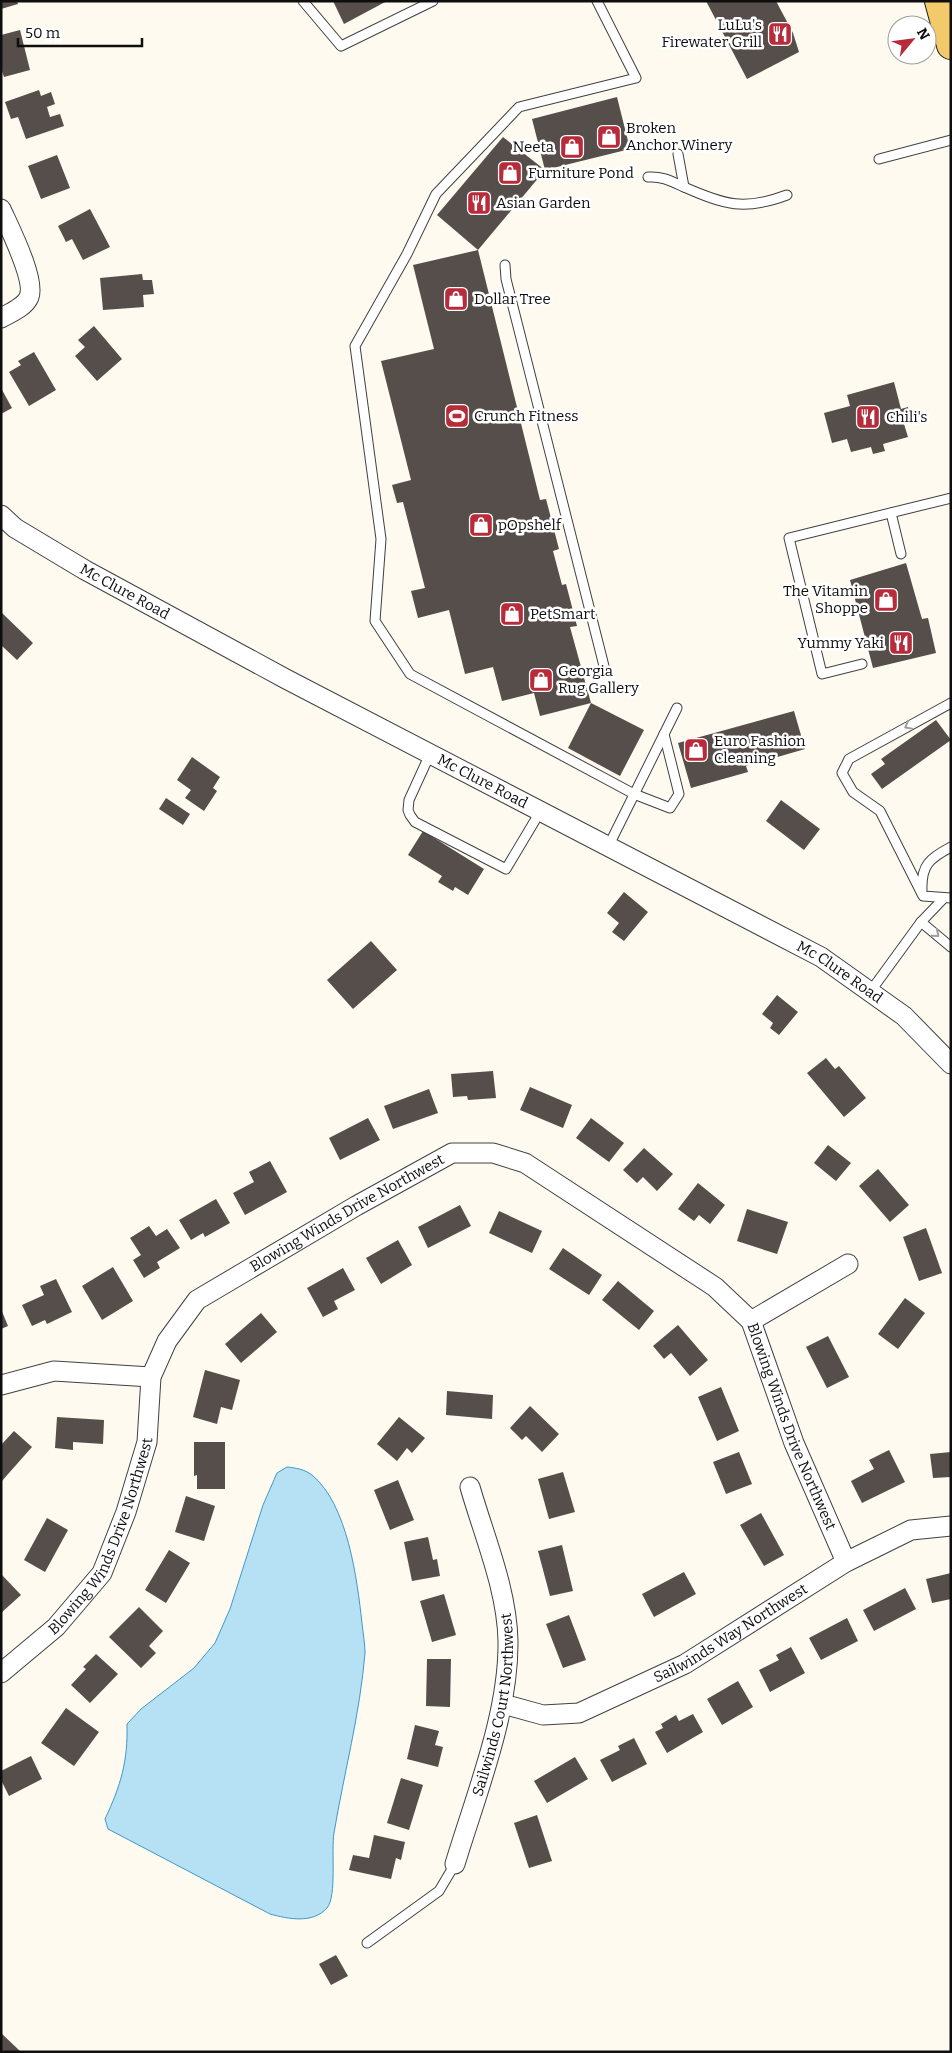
<svg xmlns="http://www.w3.org/2000/svg" width="952" height="2053" viewBox="0 0 952 2053" font-family="Bitter,serif">
	<style>
		.water { fill: #b6e0f4; stroke: #3f99c8 }
		.building { fill: #564e4a }
		.lines { fill: none; stroke-linecap: round; stroke-linejoin: round }
		.service-casing { stroke: #414141; stroke-width: 11 }
		.minor-casing { stroke: #414141; stroke-width: 21 }
		.primary-casing { stroke: #1f1f1f; stroke-width: 30 }
		.service { stroke: #fff; stroke-width: 9 }
		.minor { stroke: #fff; stroke-width: 19 }
		.primary { stroke: #f3ca6a; stroke-width: 28 }
		.oneway { stroke: #9f9f9f }
		.labels { text-anchor: middle; dominant-baseline: central; stroke-width: 5; stroke-linejoin: round; paint-order: stroke }
		.poi-label { font-size: 15px; fill: #0e0e0e; stroke: #fff; text-anchor: start }
		.street-label { font-size: 15px; fill: #0e0e0e; stroke: #fff }
	</style>
	<rect width="100%" height="100%" fill="#fefaef"/>
	<!-- water -->
	<path class="water" d="M287 1467C296 1468 304 1469 312 1475 348 1505 357 1579 362 1623 363 1633 365 1644 365 1653 360 1714 344 1773 334 1833 331 1850 337 1896 327 1908 313 1924 288 1919 270 1914L108 1829 105 1819C121 1785 128 1761 127 1724L141 1709 194 1668 215 1643 230 1609 263 1505 277 1473Z"/>
	<!-- building -->
	<g class="building">
		<path d="M1 1H17L18 4 1 9Z"/>
		<path d="M333 1H387L344 24Z"/>
		<path d="M706 1H776L793 33 799 52 747 79Z"/>
		<path d="M20 30 30 70 4 77 1 68V35Z"/>
		<path d="M39 90 41 96 51 92 55 104 47 107 50 117 60 114 64 126 26 139 18 117 11 119 5 102Z"/>
		<path d="M617 97 630 149 545 170 532 119Z"/>
		<path d="M503 137 545 170 478 250 437 215Z"/>
		<path d="M57 155 70 188 41 199 28 166Z"/>
		<path d="M90 209 110 247 83 260 72 239 66 242 58 226Z"/>
		<path d="M478 250 540 500 546 499 559 549 553 551 562 585 566 584 577 626 570 627 591 703 644 730 620 776 568 748 591 703 540 716 534 693 502 701 493 667 465 674 449 610 418 618 411 591 425 588 403 502 397 503 392 485 411 480 381 361 434 349 413 265Z"/>
		<path d="M142 274 143 280H152L154 294 143 295 144 307 103 310 100 278Z"/>
		<path d="M94 326 122 359 97 381 75 356 85 347 78 340Z"/>
		<path d="M34 352 56 390 29 406 9 372 21 365 18 361Z"/>
		<path d="M894 382 901 409 908 407 912 422 904 424 908 437 883 444 885 451 873 454 871 447 851 452 847 439 832 443 824 413 850 406 847 395Z"/>
		<path d="M1 388 12 408 1 414Z"/>
		<path d="M906 563 922 619 928 618 936 653 873 668 850 580Z"/>
		<path d="M1 612 33 643 17 660 1 645Z"/>
		<path d="M794 711 805 749 746 766 748 772 691 788 678 743Z"/>
		<path d="M936 720 951 740 882 789 871 774 885 764 881 759Z"/>
		<path d="M192 757 220 777 213 788 217 791 204 811 185 798 191 790 177 780Z"/>
		<path d="M166 798 190 814 183 825 159 809Z"/>
		<path d="M781 800 820 829 804 850 766 821Z"/>
		<path d="M423 831 484 869 468 895 455 887 453 891 438 882 442 876 408 855Z"/>
		<path d="M624 892 648 912 624 941 612 932 619 923 607 913Z"/>
		<path d="M371 941 397 970 353 1009 327 980Z"/>
		<path d="M777 995 798 1012 779 1035 770 1028 773 1023 762 1014Z"/>
		<path d="M826 1058 835 1069 839 1066 866 1098 844 1117 807 1073Z"/>
		<path d="M493 1071 496 1098 468 1100 467 1096 453 1097 451 1074Z"/>
		<path d="M530 1087 572 1105 563 1128 520 1110Z"/>
		<path d="M429 1089 438 1113 393 1129 384 1106Z"/>
		<path d="M368 1118 380 1140 340 1160 329 1138Z"/>
		<path d="M591 1118 624 1143 609 1162 576 1138Z"/>
		<path d="M828 1145 851 1163 836 1181 814 1163Z"/>
		<path d="M644 1148 673 1174 657 1191 643 1177 637 1183 623 1170Z"/>
		<path d="M270 1161 287 1192 245 1215 233 1193 254 1182 249 1172Z"/>
		<path d="M878 1169 909 1205 890 1222 859 1186Z"/>
		<path d="M698 1183 725 1205 710 1224 699 1215 694 1221 678 1209Z"/>
		<path d="M216 1199 230 1223 205 1237 203 1233 191 1240 179 1220Z"/>
		<path d="M460 1205 471 1226 428 1248 418 1227Z"/>
		<path d="M747 1209 788 1222 777 1254 737 1241Z"/>
		<path d="M499 1211 542 1231 532 1253 489 1233Z"/>
		<path d="M149 1226 156 1236 167 1229 180 1248 157 1262 160 1268 144 1278 133 1260 141 1255 130 1238Z"/>
		<path d="M926 1228 942 1273 919 1281 903 1237Z"/>
		<path d="M398 1240 412 1265 381 1284 366 1258Z"/>
		<path d="M563 1248 602 1275 589 1295 549 1269Z"/>
		<path d="M113 1267 133 1301 102 1320 82 1286Z"/>
		<path d="M343 1268 355 1290 334 1301 338 1309 323 1317 307 1288Z"/>
		<path d="M56 1279 72 1312 47 1324 45 1320 32 1326 22 1305 44 1295 40 1286Z"/>
		<path d="M618 1281 654 1311 639 1330 602 1300Z"/>
		<path d="M905 1298 925 1313 898 1349 878 1334Z"/>
		<path d="M1 1309 8 1326 1 1329Z"/>
		<path d="M261 1313 277 1332 241 1363 225 1344Z"/>
		<path d="M678 1325 708 1360 690 1376 671 1353 664 1359 653 1346Z"/>
		<path d="M828 1336 849 1377 827 1388 806 1347Z"/>
		<path d="M205 1370 240 1380 232 1410 221 1407 217 1424 193 1417Z"/>
		<path d="M721 1387 739 1431 717 1441 698 1397Z"/>
		<path d="M447 1391 493 1395 492 1419 446 1415Z"/>
		<path d="M530 1406 559 1434 542 1452 526 1436 522 1440 510 1428Z"/>
		<path d="M57 1417 104 1420 103 1444 73 1442V1450L55 1448Z"/>
		<path d="M399 1417 425 1438 412 1453 407 1448 397 1461 377 1444Z"/>
		<path d="M14 1431 32 1447 1 1482V1445Z"/>
		<path d="M194 1442H225V1489H197V1475L194 1476Z"/>
		<path d="M889 1450 905 1482 862 1503 851 1481 874 1469 869 1460Z"/>
		<path d="M739 1452 752 1484 726 1494 713 1462Z"/>
		<path d="M951 1452V1477L933 1478 930 1454Z"/>
		<path d="M563 1472 575 1512 549 1519 538 1479Z"/>
		<path d="M398 1480 414 1520 390 1530 374 1490Z"/>
		<path d="M186 1496 215 1506 204 1541 175 1532Z"/>
		<path d="M761 1513 784 1555 764 1566 740 1525Z"/>
		<path d="M47 1518 68 1530 45 1572 24 1560Z"/>
		<path d="M428 1537 433 1560 437 1559 440 1576 412 1581 404 1542Z"/>
		<path d="M562 1545 573 1591 550 1596 538 1551Z"/>
		<path d="M169 1550 190 1563 166 1603 145 1590Z"/>
		<path d="M684 1572 696 1594 654 1617 642 1594Z"/>
		<path d="M951 1573V1599L932 1603 926 1579Z"/>
		<path d="M2 1575 21 1595 1 1613V1576Z"/>
		<path d="M905 1588 916 1609 874 1631 863 1610Z"/>
		<path d="M444 1594 456 1635 432 1642 420 1601Z"/>
		<path d="M139 1607 163 1631 149 1646 156 1653 141 1668 109 1637Z"/>
		<path d="M569 1615 586 1660 563 1668 546 1624Z"/>
		<path d="M847 1618 858 1641 821 1660 809 1638Z"/>
		<path d="M791 1647 805 1673 770 1692 759 1670 779 1660 776 1655Z"/>
		<path d="M96 1654 118 1674 90 1703 71 1685 86 1669 83 1667Z"/>
		<path d="M427 1659H451L450 1707 426 1706Z"/>
		<path d="M738 1681 753 1707 722 1725 707 1699Z"/>
		<path d="M66 1708 99 1732 74 1766 41 1743Z"/>
		<path d="M693 1714 703 1732 667 1753 655 1732 663 1728 661 1724 676 1715 679 1721Z"/>
		<path d="M415 1725 439 1731 435 1745 443 1747 438 1767 407 1759Z"/>
		<path d="M634 1738 647 1764 612 1782 600 1760 620 1750 618 1746Z"/>
		<path d="M31 1756 42 1779 9 1796 1 1780V1771Z"/>
		<path d="M575 1757 588 1779 547 1803 534 1781Z"/>
		<path d="M401 1778 423 1785 409 1830 387 1823Z"/>
		<path d="M537 1815 552 1861 529 1868 514 1823Z"/>
		<path d="M374 1835 405 1842 401 1860 396 1858 391 1879 349 1870 353 1855 369 1858Z"/>
		<path d="M336 1955 348 1976 331 1985 319 1964Z"/>
		<path d="M1 2033 21 2052H1Z"/>
	</g>
	<g class="lines">
		<defs>
			<g id="service">
				<path d="M303 1 341 46 433 1"/>
				<path d="M597 1 636 78 519 107 436 194 407 254 355 346 381 539 375 621 410 674 634 794 670 808 679 794 664 734"/>
				<path d="M678 154 684 187"/>
				<path d="M879 159 951 140"/>
				<path d="M648 177C662 176 671 181 684 187 725 205 744 211 787 195"/>
				<path d="M505 265 506 279 605 670"/>
				<path d="M891 513 901 554"/>
				<path d="M862 664 822 674 789 538 951 498"/>
				<path d="M951 703 849 759 842 773 853 792 880 811 923 896 951 898"/>
				<path d="M430 754 409 800 408 810 410 815 415 822 506 869 540 812"/>
				<path d="M608 847 677 708"/>
				<path d="M922 890C921 865 930 858 951 847"/>
				<path d="M921 922 951 947"/>
				<path d="M870 992 921 922 944 898"/>
				<path d="M367 1943 439 1891 455 1864"/>
			</g>
			<g id="minor">
				<path d="M1 209C9 227 36 280 29 297 25 307 10 313 1 318"/>
				<path id="s1" d="M1 515 15 528 85 570 286 679 821 957 904 1016 951 1064"/>
				<path d="M751 1321 848 1264"/>
				<path d="M1 1385 54 1371 151 1377"/>
				<path id="s2" d="M1 1673 56 1627 102 1573 126 1512 147 1442 151 1377 167 1341 197 1300 356 1206 452 1153H493L525 1163 715 1287 751 1321 794 1443 846 1562"/>
				<path id="s3" d="M503 1704 543 1715 579 1713 685 1664 846 1562 911 1530 951 1526"/>
				<path id="s4" d="M455 1864C476 1794 509 1714 508 1641 507 1589 484 1536 470 1487"/>
			</g>
			<path id="primary" d="M939 1 951 45"/>
		</defs>
		<!-- service casing -->
		<use href="#service" class="service-casing"/>
		<!-- minor casing -->
		<use href="#minor" class="minor-casing"/>
		<!-- primary casing -->
		<use href="#primary" class="primary-casing"/>
		<!-- service -->
		<use href="#service" class="service"/>
		<!-- minor -->
		<use href="#minor" class="minor"/>
		<!-- primary -->
		<use href="#primary" class="primary"/>
	</g>
	<!-- one-way arrows -->
	<defs><path id="oneway-chevron" d="M-2-3.5L2.5 0L-2 3.5" fill="none" stroke-width="1.6" stroke-linecap="round" stroke-linejoin="round" transform="scale(1.25)"/></defs>
	<g class="oneway">
		<use href="#oneway-chevron" transform="translate(908 726) rotate(151)"/>
		<use href="#oneway-chevron" transform="translate(936 934) rotate(40)"/>
	</g>
	<!-- icons -->
	<defs>
		<symbol id="restaurant-square" viewBox="-11 -11 22 22"><rect x="-9" y="-9" width="18" height="18" rx="4" fill="#b82b3a" stroke="#fff"/><path d="M-5-6h1v4h1v-4h1v4h1v-4h1v5L-1.5 .5V6h-2V.5L-5-1ZM5-6V6H3V1.5H1.5Q1.5-4 5-6Z" fill="#fff"/></symbol>
		<symbol id="shop-square" viewBox="-11 -11 22 22"><rect x="-9" y="-9" width="18" height="18" rx="4" fill="#b82b3a" stroke="#fff"/><path d="M-5-2.5h2.3a2.7 3.5 0 0 1 5.4 0H5L5.5 6h-11ZM-1.5-2.5h3a1.5 2.3 0 0 0-3 0Z" fill="#fff"/></symbol>
		<symbol id="stadium-square" viewBox="-11 -11 22 22"><rect x="-9" y="-9" width="18" height="18" rx="4" fill="#b82b3a" stroke="#fff"/><path d="M0-5a6.5 5 0 1 0 0 10a6.5 5 0 1 0 0-10ZM-3.5-1.8h7v3.6h-7Z" fill="#fff"/></symbol>
	</defs>
	<g fill-rule="evenodd">
		<use href="#restaurant-square" x="766" y="20" width="28" height="28"/>
		<use href="#shop-square" x="595" y="123" width="28" height="28"/>
		<use href="#shop-square" x="558" y="133" width="28" height="28"/>
		<use href="#shop-square" x="496" y="159" width="28" height="28"/>
		<use href="#restaurant-square" x="465" y="189" width="28" height="28"/>
		<use href="#shop-square" x="442" y="285" width="28" height="28"/>
		<use href="#stadium-square" x="443" y="402" width="28" height="28"/>
		<use href="#restaurant-square" x="854" y="403" width="28" height="28"/>
		<use href="#shop-square" x="467" y="511" width="28" height="28"/>
		<use href="#shop-square" x="872" y="586" width="28" height="28"/>
		<use href="#shop-square" x="498" y="600" width="28" height="28"/>
		<use href="#restaurant-square" x="887" y="629" width="28" height="28"/>
		<use href="#shop-square" x="527" y="666" width="28" height="28"/>
		<use href="#shop-square" x="682" y="736" width="28" height="28"/>
	</g>
	<g class="labels">
		<!-- poi labels -->
		<g class="poi-label">
			<text x="762" y="25" text-anchor="end">LuLu's<tspan x="762" dy="17">Firewater Grill</tspan></text>
			<text x="626" y="128">Broken<tspan x="626" dy="17">Anchor Winery</tspan></text>
			<text x="554" y="147" text-anchor="end">Neeta</text>
			<text x="528" y="173">Furniture Pond</text>
			<text x="496" y="203">Asian Garden</text>
			<text x="474" y="299">Dollar Tree</text>
			<text x="474" y="416">Crunch Fitness</text>
			<text x="886" y="417">Chili's</text>
			<text x="498" y="525">pOpshelf</text>
			<text x="868" y="591" text-anchor="end">The Vitamin<tspan x="868" dy="17">Shoppe</tspan></text>
			<text x="530" y="614">PetSmart</text>
			<text x="884" y="643" text-anchor="end">Yummy Yaki</text>
			<text x="558" y="671">Georgia<tspan x="558" dy="17">Rug Gallery</tspan></text>
			<text x="714" y="741">Euro Fashion<tspan x="714" dy="17">Cleaning</tspan></text>
		</g>
		<!-- street labels -->
		<g class="street-label">
			<text stroke="none"><textPath href="#s1" startOffset="146">Mc Clure Road</textPath></text>
			<text stroke="none"><textPath href="#s1" startOffset="551">Mc Clure Road</textPath></text>
			<text stroke="none"><textPath href="#s1" startOffset="956">Mc Clure Road</textPath></text>
			<text stroke="none"><textPath href="#s2" startOffset="610">Blowing Winds Drive Northwest</textPath></text>
			<text stroke="none"><textPath href="#s2" startOffset="1195">Blowing Winds Drive Northwest</textPath></text>
			<text stroke="none"><textPath href="#s2" startOffset="175">Blowing Winds Drive Northwest</textPath></text>
			<text stroke="none"><textPath href="#s3" startOffset="249">Sailwinds Way Northwest</textPath></text>
			<text stroke="none"><textPath href="#s4" startOffset="165">Sailwinds Court Northwest</textPath></text>
		</g>
	</g>
	<!-- border -->
	<rect width="952" height="2053" fill="none" stroke="#0e0e0e" stroke-width="5"/>
	<!-- north arrow -->
	<g transform="translate(912 40) rotate(61)"><circle r="24" fill="#ffffff" stroke="#9f9f9f"/>
	<path d="M0-4L9 19L0 12L-9 19Z" fill="#b82b3a"/>
	<text y="-8" font-size="14" font-weight="bold" text-anchor="middle" fill="#0e0e0e">N</text>
	</g>
	<!-- scale -->
	<path d="M18 38v8h124v-8" fill="none" stroke="#0e0e0e" stroke-width="2.5"/>
	<text x="25" y="38" font-size="15" fill="#0e0e0e" stroke="#ffffff" stroke-width="4" paint-order="stroke">50 m</text>
</svg>
